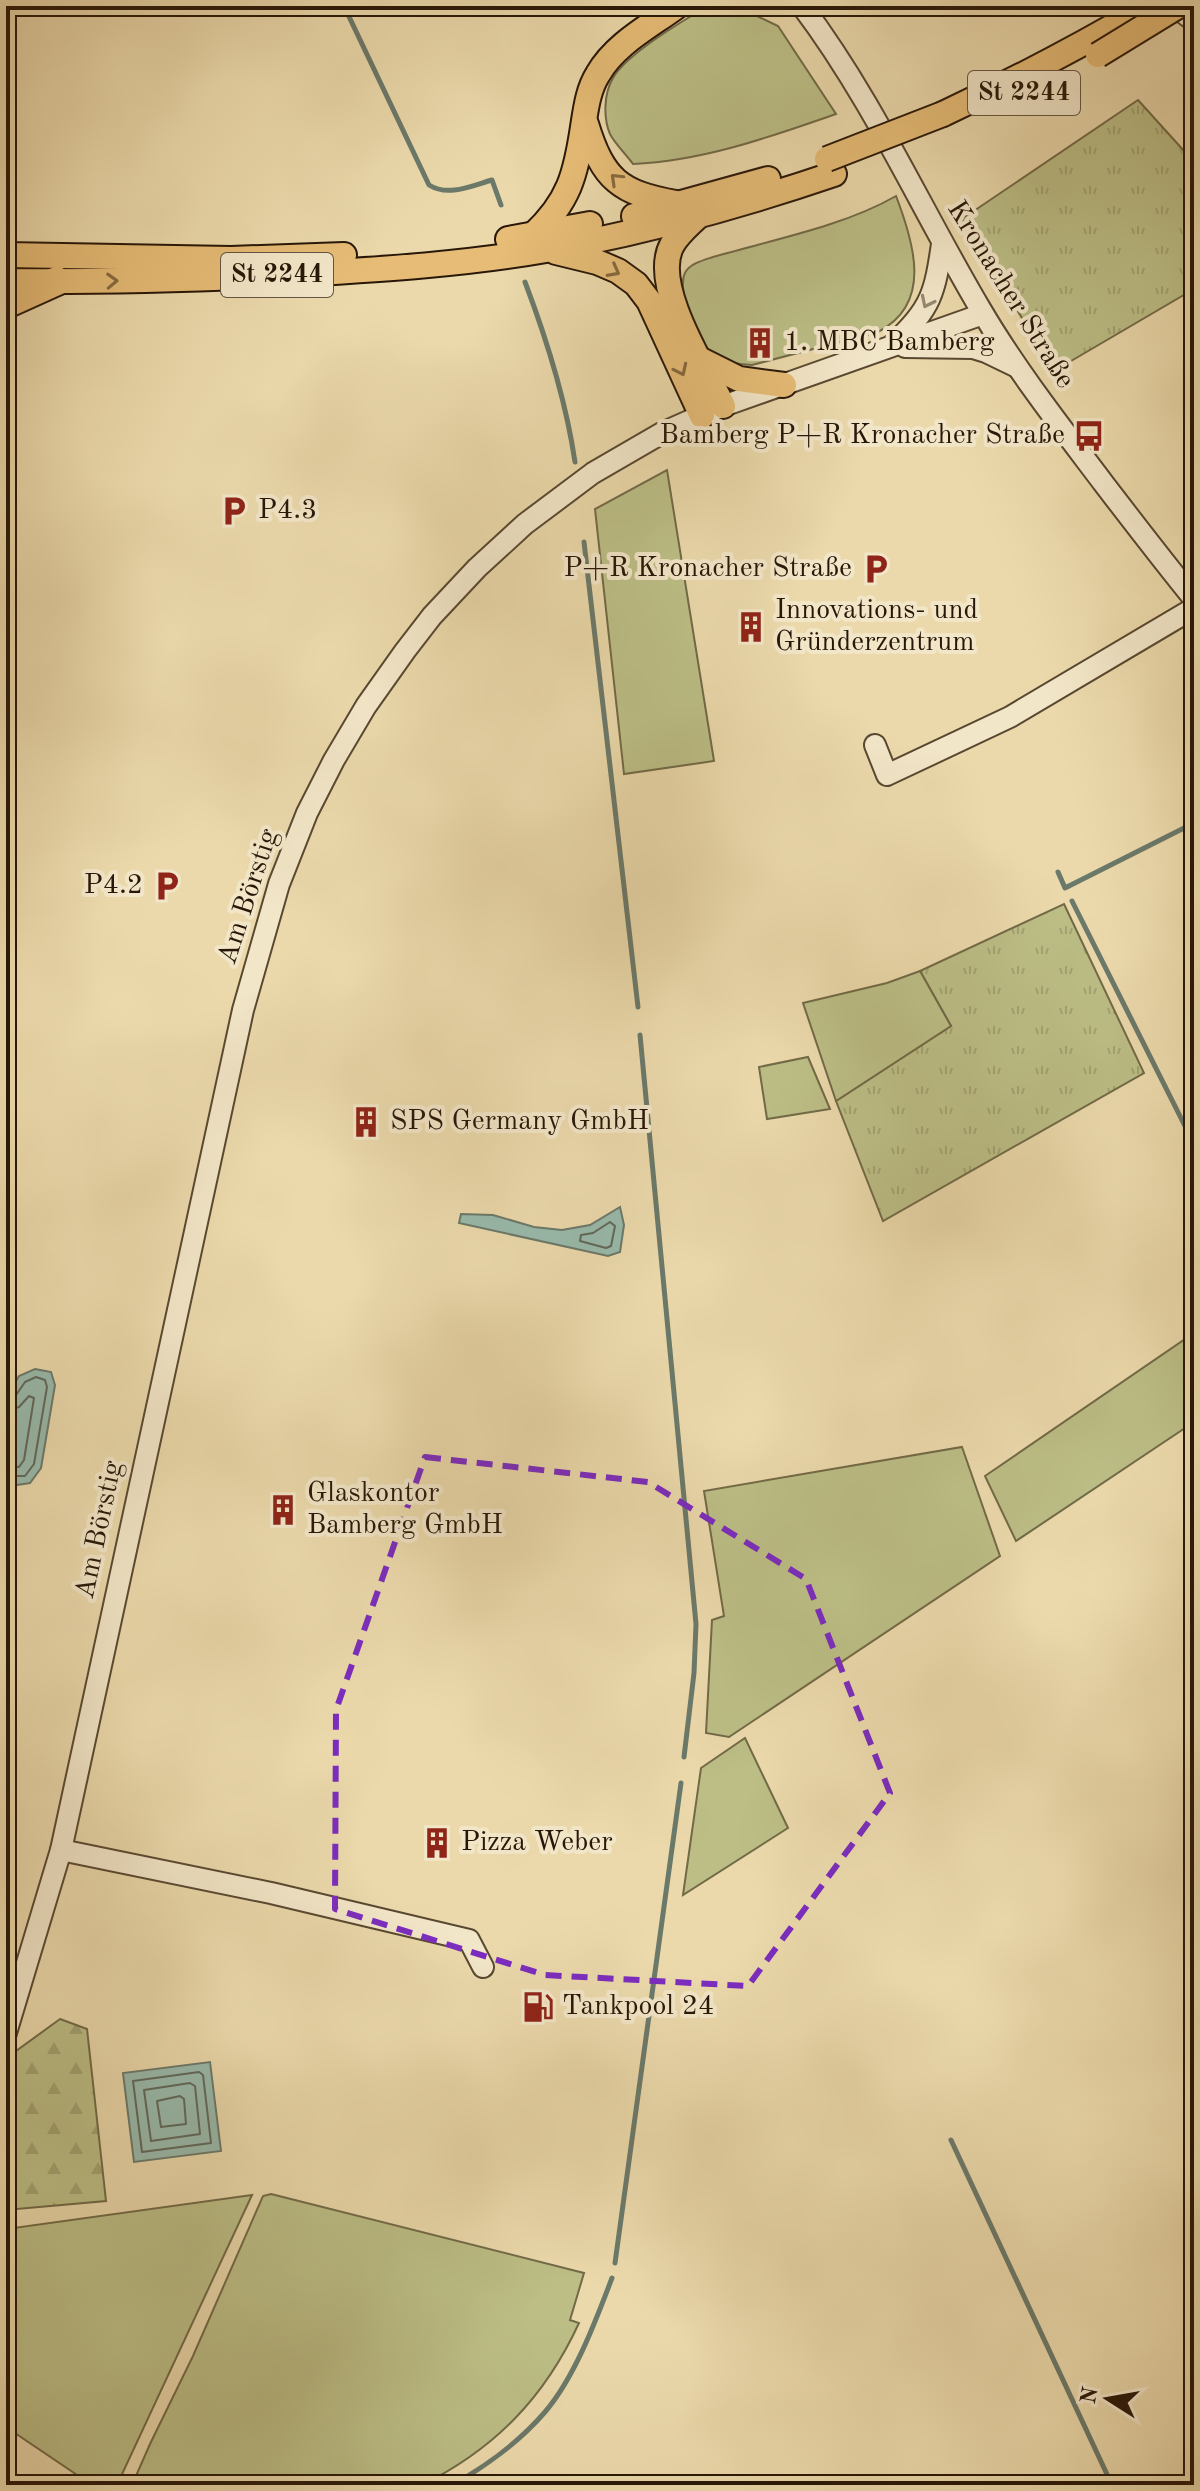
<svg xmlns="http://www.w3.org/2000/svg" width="1200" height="2491" viewBox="0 0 1200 2491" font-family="'Old Standard TT',serif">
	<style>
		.grass { fill: url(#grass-tufts); stroke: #726a47; stroke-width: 2 }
		.forest { fill: url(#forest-firs); stroke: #726a47; stroke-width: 2 }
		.garden { fill: #bcbe86; stroke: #726a47; stroke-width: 2 }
		.water { fill: #98baac; stroke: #6b796a; stroke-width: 2 }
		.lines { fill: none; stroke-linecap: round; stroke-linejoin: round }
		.shore { stroke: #60685a; stroke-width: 2 }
		.stream { stroke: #6b796a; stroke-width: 5 }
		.minor-casing { stroke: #594831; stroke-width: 24 }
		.major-casing { stroke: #281708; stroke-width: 28 }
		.highway-casing { stroke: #281708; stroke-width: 32 }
		.minor { stroke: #f2e6c8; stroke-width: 20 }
		.major { stroke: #e6bc76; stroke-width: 24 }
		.highway { stroke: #e6bc76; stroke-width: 28 }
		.major-bridge-casing { stroke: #281708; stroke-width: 28; stroke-linecap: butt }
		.major-bridge { stroke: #e6bc76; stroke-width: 24 }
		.oneway { stroke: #876a3f }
		.oneway2 { stroke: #978972 }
		.marked { fill: none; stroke: #7b2cbf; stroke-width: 6; stroke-dasharray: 16 10; stroke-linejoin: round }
		.labels { text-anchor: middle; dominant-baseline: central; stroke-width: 8; stroke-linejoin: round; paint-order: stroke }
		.shield { fill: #f2e6c8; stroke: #655542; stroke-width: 2 }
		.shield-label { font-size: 26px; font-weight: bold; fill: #281708 }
		.street-label { font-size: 28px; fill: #281708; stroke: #f2e6c8 }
		.poi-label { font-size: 28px; fill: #281708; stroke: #f2e6c8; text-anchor: start }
	</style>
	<defs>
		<pattern id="grass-tufts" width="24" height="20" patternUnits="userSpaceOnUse" patternTransform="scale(2)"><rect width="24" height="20" fill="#bcbe86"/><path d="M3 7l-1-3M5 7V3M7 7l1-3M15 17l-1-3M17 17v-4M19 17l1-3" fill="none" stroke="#a2a372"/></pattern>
		<pattern id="forest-firs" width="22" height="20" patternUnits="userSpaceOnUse" patternTransform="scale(2)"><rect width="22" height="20" fill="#bcbe86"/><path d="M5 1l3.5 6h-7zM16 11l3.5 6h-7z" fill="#a2a372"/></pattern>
	</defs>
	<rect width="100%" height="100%" fill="#ebd9ab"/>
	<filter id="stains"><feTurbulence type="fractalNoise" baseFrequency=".0025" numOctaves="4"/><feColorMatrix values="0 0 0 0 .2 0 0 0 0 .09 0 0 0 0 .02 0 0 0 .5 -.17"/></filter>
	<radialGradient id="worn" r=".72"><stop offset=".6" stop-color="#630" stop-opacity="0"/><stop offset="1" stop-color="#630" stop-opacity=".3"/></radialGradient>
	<!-- grass -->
	<g class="grass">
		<path d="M1138 100 1194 162V289L1054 371 962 219Z"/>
		<path d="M1064 904 1144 1073 883 1221 836 1101 951 1026 920 971Z"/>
	</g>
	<!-- forest -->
	<path class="forest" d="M60 2019 87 2029 106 2201 6 2210V2068L12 2054Z"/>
	<!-- garden -->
	<g class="garden">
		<path d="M708 6H736L778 26 836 114C770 137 703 161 633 164 626 154 615 144 610 134 603 118 604 93 613 78 626 55 684 20 708 6Z"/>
		<path d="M896 196C914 243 933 304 878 332L752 365C737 365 724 361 711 352 696 341 675 288 686 271 692 263 704 260 713 257 772 240 844 226 896 196Z"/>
		<path d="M667 470 714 761 624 774 595 509Z"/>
		<path d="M920 971 951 1026 836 1101 803 1003 887 983Z"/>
		<path d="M808 1057 830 1109 767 1119 759 1067Z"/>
		<path d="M1194 1333V1422L1016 1541 985 1476Z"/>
		<path d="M962 1447 1000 1556 729 1737 706 1733 712 1620 724 1616 704 1491Z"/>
		<path d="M745 1738 788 1828 683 1895 701 1768Z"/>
		<path d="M271 2194 584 2273 570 2320 579 2323C545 2397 495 2449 422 2485H132L150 2444 193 2356 263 2196Z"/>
		<path d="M252 2195 117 2485H92L6 2427V2229Z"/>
	</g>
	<!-- water -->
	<g class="water">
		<path d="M620 1207 624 1225 620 1252 608 1256 459 1223 461 1214 493 1215 534 1227 562 1230 590 1225Z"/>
		<path d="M35 1369 51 1372 55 1385 41 1468 30 1483 17 1485 6 1484V1398L19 1376Z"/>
		<path d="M210 2062 221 2151 134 2162 123 2073Z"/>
	</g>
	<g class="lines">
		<!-- shore -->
		<g class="shore">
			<path d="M610 1222 615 1226 611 1246 606 1248 580 1241 581 1235 593 1233Z"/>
			<path d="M6 1400 14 1398 25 1382 36 1377 45 1380 47 1387 34 1464 25 1476H6"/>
			<path d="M6 1411 19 1407 29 1396 34 1398 24 1460 19 1467 6 1466"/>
			<path d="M199 2072 203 2075 211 2143 142 2152 133 2081Z"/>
			<path d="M190 2083 195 2086 200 2134 151 2141 144 2090Z"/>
			<path d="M180 2096 184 2099 186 2124 161 2127 157 2101Z"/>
		</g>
		<!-- stream -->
		<g class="stream">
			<path d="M344 6 429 185C448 197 471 186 492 180L501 205"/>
			<path d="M525 282C547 340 566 401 575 462"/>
			<path d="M584 542 638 1007"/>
			<path d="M1058 872 1065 888 1194 823"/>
			<path d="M1072 901 1194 1144"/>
			<path d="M640 1035 696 1624 694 1673 684 1757"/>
			<path d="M951 2140 1112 2485"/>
			<path d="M615 2263 681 1783"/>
			<path d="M452 2485C485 2467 520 2441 545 2412 575 2377 596 2320 612 2278"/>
		</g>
		<defs>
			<g id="minor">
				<path d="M802 6C873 100 921 209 981 310 1017 371 1061 427 1104 484 1134 523 1163 561 1194 599"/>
				<path d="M1174 6 1194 21"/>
				<path d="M895 342C931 309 935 292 942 244"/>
				<path d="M905 347 973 348 986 352 1017 367"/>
				<path d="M875 745 887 775 1010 717 1194 608"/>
				<path d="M61 1850 271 1893 469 1940 483 1967"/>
				<path d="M6 2033 61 1850 243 1010 279 884 307 813 334 760 366 706 405 651 432 616 477 568 525 524 593 473 662 433 723 406 983 314"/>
			</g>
			<g id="major">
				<path d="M943 114C1013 81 1081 46 1148 6"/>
				<path d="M586 124C603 180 620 193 676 203"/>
				<path d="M634 216 768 179"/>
				<path d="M697 217C688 226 678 234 672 245 650 285 705 369 723 406"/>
				<path d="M533 235C569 202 576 174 583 127 586 108 588 90 598 74 615 44 650 26 677 6"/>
				<path d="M508 239 590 224"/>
				<path d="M556 252 597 262 618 271 636 284 649 301 702 416"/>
				<path d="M6 255 231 259 344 255"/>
				<path d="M6 281C105 282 205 279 304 274 385 269 466 264 546 250 645 232 740 206 834 174"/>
				<path d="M701 360 739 379 784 385"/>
			</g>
			<path id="highway" d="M6 304 57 281"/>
		</defs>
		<!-- minor casing -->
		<use href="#minor" class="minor-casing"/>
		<!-- major casing -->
		<use href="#major" class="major-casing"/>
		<!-- highway casing -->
		<use href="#highway" class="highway-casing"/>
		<!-- minor -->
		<use href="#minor" class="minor"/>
		<!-- major -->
		<use href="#major" class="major"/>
		<!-- highway -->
		<use href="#highway" class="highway"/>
		<defs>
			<g id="major-bridge">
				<path d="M1098 55 1178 6"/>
				<path d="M827 159 943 114"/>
			</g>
		</defs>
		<!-- major-bridge casing -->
		<use href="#major-bridge" class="major-bridge-casing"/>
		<!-- major-bridge -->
		<use href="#major-bridge" class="major-bridge"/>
	</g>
	<!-- one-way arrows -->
	<defs><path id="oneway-chevron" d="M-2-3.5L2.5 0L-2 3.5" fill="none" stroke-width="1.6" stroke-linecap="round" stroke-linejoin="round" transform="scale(2)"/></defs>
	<g class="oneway">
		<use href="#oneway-chevron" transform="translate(616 179) rotate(-136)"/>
		<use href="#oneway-chevron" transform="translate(614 271) rotate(28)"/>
		<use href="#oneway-chevron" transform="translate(112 281) rotate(-2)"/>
		<use href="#oneway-chevron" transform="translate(681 370) rotate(65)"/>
	</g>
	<use class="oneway2" href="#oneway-chevron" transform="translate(927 302) rotate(116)"/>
	<!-- marked area -->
	<path class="marked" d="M425 1457 648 1482 806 1579 890 1793 748 1986 545 1975 335 1909 336 1710Z"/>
	<!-- icons -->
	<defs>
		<symbol id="building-bare" viewBox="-9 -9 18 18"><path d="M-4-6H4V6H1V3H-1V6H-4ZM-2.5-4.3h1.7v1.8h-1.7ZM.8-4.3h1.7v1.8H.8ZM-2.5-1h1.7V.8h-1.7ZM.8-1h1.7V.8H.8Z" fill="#8f2418" stroke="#f2e6c8" stroke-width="2.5" paint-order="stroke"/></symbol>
		<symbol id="bus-bare" viewBox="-9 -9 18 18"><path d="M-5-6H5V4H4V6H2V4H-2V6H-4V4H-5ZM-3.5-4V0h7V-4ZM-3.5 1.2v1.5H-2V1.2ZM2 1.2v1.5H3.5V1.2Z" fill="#8f2418" stroke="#f2e6c8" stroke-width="2.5" paint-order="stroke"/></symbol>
		<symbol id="parking-bare" viewBox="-9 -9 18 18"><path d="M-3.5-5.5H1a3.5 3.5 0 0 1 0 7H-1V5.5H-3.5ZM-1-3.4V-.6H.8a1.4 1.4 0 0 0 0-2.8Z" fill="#8f2418" stroke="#f2e6c8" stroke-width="2.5" paint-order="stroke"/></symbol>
		<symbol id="fuel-bare" viewBox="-9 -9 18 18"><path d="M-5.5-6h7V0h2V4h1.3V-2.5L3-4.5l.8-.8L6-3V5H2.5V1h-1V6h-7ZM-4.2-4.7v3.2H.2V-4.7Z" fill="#8f2418" stroke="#f2e6c8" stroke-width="2.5" paint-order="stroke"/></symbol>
	</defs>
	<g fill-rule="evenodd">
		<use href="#building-bare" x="738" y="321" width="44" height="44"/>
		<use href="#bus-bare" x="1067" y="414" width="44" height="44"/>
		<use href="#parking-bare" x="212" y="489" width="44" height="44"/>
		<use href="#parking-bare" x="854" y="547" width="44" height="44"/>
		<use href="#building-bare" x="729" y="605" width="44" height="44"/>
		<use href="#parking-bare" x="145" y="864" width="44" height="44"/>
		<use href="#building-bare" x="344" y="1100" width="44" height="44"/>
		<use href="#building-bare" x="261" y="1488" width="44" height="44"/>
		<use href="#building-bare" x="415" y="1821" width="44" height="44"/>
		<use href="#fuel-bare" x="516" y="1985" width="44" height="44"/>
	</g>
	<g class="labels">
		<!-- shield labels -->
		<g class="shield">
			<rect x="968" y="71" width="112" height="44" rx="6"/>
			<rect x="221" y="253" width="112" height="44" rx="6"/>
		</g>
		<g class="shield-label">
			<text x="1024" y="93">St 2244</text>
			<text x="277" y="275">St 2244</text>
		</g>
		<!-- street labels -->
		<g class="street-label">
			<text transform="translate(1010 295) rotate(58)">Kronacher Straße</text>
			<text transform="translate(249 897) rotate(-72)">Am Börstig</text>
			<text transform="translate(100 1530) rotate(-78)">Am Börstig</text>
		</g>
		<!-- poi labels -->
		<g class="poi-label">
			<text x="784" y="343">1. MBC Bamberg</text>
			<text x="1065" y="436" text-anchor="end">Bamberg P+R Kronacher Straße</text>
			<text x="258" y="511">P4.3</text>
			<text x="852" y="569" text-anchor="end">P+R Kronacher Straße</text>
			<text x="775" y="611">Innovations- und<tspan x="775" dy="32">Gründerzentrum</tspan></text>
			<text x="143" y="886" text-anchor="end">P4.2</text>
			<text x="390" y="1122">SPS Germany GmbH</text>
			<text x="307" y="1494">Glaskontor<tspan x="307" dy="32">Bamberg GmbH</tspan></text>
			<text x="461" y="1843">Pizza Weber</text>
			<text x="562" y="2007">Tankpool 24</text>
		</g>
	</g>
	<!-- margin -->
	<rect width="1200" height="2491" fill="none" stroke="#ebd9ab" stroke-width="32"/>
	<rect x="8" y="8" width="1184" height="2475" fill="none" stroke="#281708" stroke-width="4"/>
	<rect x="16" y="16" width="1168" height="2459" fill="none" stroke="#281708" stroke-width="2"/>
	<!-- north arrow -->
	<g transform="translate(1108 2399) rotate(281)" stroke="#f2e6c8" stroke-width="6" paint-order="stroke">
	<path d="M0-6L14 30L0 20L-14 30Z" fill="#281708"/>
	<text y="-12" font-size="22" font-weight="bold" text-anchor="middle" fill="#281708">N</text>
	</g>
	<rect width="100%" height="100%" filter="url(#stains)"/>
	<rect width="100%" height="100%" fill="url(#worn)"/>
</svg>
